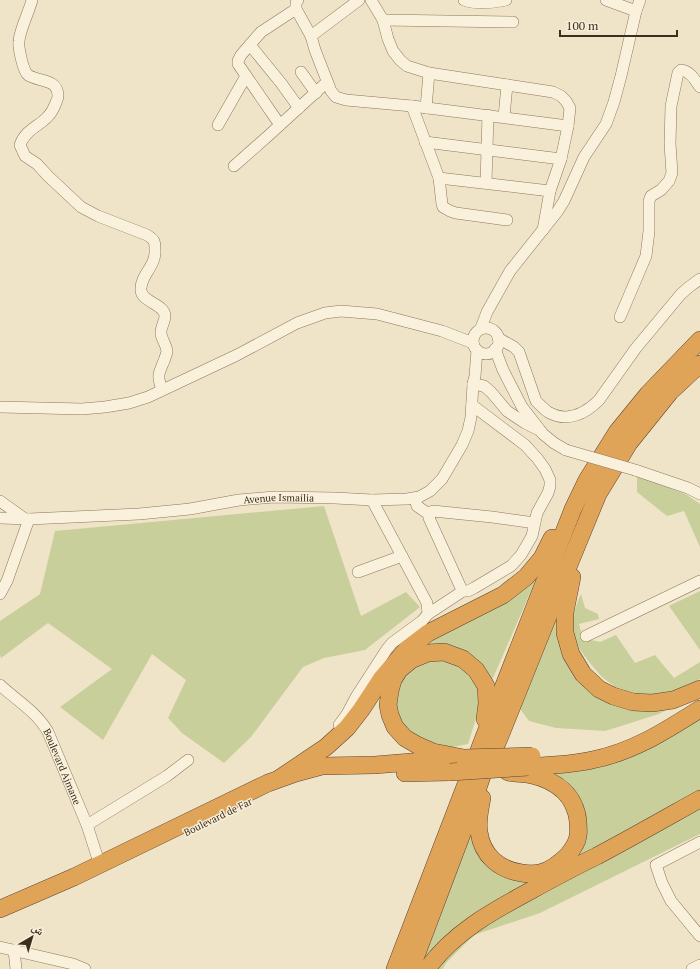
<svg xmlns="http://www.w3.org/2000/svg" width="700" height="969" viewBox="0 0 700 969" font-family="'PT Serif','Noto Naskh Arabic',serif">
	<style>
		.green { fill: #c9cf9b }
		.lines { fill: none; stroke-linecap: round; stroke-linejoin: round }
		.minor-casing { stroke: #8d765c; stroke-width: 12 }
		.highway-casing { stroke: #5b4430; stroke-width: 18 }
		.minor { stroke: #faf1dc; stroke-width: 11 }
		.highway { stroke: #e0a458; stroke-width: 17 }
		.minor-bridge-casing { stroke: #8d765c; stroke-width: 12; stroke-linecap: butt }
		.highway-bridge-casing { stroke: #5b4430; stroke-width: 18; stroke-linecap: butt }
		.minor-bridge { stroke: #faf1dc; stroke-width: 11 }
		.highway-bridge { stroke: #e0a458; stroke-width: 17 }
		.labels { text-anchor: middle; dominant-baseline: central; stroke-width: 3; stroke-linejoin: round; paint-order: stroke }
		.street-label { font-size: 10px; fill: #3d2e20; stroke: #f7eed8 }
	</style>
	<rect width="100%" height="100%" fill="#f0e4c8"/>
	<!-- green -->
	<g class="green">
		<path d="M637 475 687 495 700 504V547L684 511 667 516 637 492Z"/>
		<path d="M324 506 361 616 406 592 420 607 365 650 324 658 303 667 251 737 224 763 182 733 168 718 186 680 152 654 103 740 60 707 112 669 48 623 1 658 0 655V621L40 594 55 531Z"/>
		<path d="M544 561 490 685 481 667 411 650Z"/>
		<path d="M700 591V650L669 606Z"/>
		<path d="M581 594 585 608 598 614 599 619 579 624 583 638 600 642 616 635 635 663 655 655 674 678 700 662V679L681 690 657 697 622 692 602 677 589 662 579 648 570 624 579 598Z"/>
		<path d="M560 603 596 695 681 702 659 714 605 731 556 728 529 721 517 705Z"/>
		<path d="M444 658 464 669 478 689 479 709 468 744 442 749 419 741 394 720 400 678 410 666Z"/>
		<path d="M700 716V791L415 969 472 828 510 876 569 854 571 801 536 773Z"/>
		<path d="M700 799V834L540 913 474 935 446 963 443 969H434L459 941Z"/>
	</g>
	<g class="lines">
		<defs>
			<g id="minor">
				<path d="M32 0C29 12 20 29 19 41 18 46 23 72 28 75 38 82 58 78 58 96 58 99 56 102 55 105 47 126 27 125 20 145L25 156 37 164 48 176 81 207 98 216 147 235C155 240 155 242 155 250 156 267 140 275 141 290 141 302 165 304 165 316 165 322 160 328 161 334 162 340 167 346 167 352 166 355 165 358 164 361 158 375 157 375 162 390"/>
				<path d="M298 0 296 3V9L311 36 315 50 331 91 336 97 346 100 412 106 568 126"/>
				<path d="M371 0 383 20 388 39 393 51 400 60 407 66 429 73 553 92 561 96 566 101 570 108 568 126 561 159 550 191 543 230"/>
				<path d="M464 0C477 5 492 3 506 0"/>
				<path d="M606 0 636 11"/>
				<path d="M383 20 513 22"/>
				<path d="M311 36 359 0"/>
				<path d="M250 45 281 83 299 108"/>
				<path d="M301 72 316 93"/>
				<path d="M412 106 439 178 442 204 443 207 450 211 456 213 507 220"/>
				<path d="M426 108 429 73"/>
				<path d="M504 117 507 85"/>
				<path d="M218 125 246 76"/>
				<path d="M280 125 238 64V61L241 55 261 32 296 9"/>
				<path d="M425 142 561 159"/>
				<path d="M234 166 268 136 327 82"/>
				<path d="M439 178 550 191"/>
				<path d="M486 183 488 115"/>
				<path d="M620 317 646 256 649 231V201L651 196 661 190 669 181 672 173 670 144 671 106 678 73 681 70C690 71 695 80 700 87"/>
				<path d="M481 328 487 312 510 271 557 212 564 201 584 157 606 124 614 102 621 76 636 11 640 0"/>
				<circle cx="486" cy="341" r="13"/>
				<path d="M498 338 514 347 519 352 536 401C540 405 544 409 548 412 567 423 585 414 599 400L636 348 681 294 689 287 700 279"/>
				<path d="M495 349 503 370 522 407 543 434 554 443 566 450"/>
				<path d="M473 384 484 386 491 392 507 411 525 423 537 429"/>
				<path d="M472 405 525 445 537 458 545 469 550 480V486L548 493 537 513 532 536 521 555 511 566 474 588 468 591H463L461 588 429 518 431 512 433 511 492 517 535 523"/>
				<path d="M0 407 82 409 105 407 129 403 148 397 237 355 297 323 325 313 341 311 377 314 442 331 473 343"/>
				<path d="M635 470 688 488 700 494"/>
				<path d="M415 498 417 506 430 515"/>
				<path d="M0 501 25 519"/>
				<path id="s1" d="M0 518 29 519 139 514 190 509 239 500 274 497 335 498 372 500 407 499 419 497 430 491 442 479 462 445 468 431 471 417 473 384 475 376 477 350"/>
				<path d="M358 572 402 556"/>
				<path d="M0 594 7 581 29 519"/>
				<path d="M428 614 463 591"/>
				<path d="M586 636 700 581"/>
				<path id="s2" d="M0 685C16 700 37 712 48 732L87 825 97 856 101 864"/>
				<path d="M339 725 347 714 356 697 387 649 392 643 422 621 428 614 427 603 372 500"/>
				<path d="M87 825 167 776 188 760"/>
				<path d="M700 842 656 865 662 883 671 901 700 936"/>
				<path d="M0 947 73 964 85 969"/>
				<path d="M14 950 16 969"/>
				<path d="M692 969 700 965"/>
			</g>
			<g id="highway">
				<path d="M572 577 565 612V633L571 654 583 674 599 689 613 696 633 702 652 703 673 700 700 689"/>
				<path d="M464 758 433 752 417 745 405 738 395 727 390 715 388 705 390 691 393 680 399 670 411 660 428 653 444 652 463 659 476 670 486 686 487 703 485 719"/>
				<path d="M528 767C549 765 571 765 592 760 633 752 665 731 700 709"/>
				<path d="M405 773 450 772"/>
				<path d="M280 778 326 747 347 728 361 710 382 678 406 650 428 633 503 595 526 577 542 558 552 538"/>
				<path d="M482 798C480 809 477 821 479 832 482 855 499 870 522 873 528 874 534 874 540 873 551 870 560 863 568 855 572 850 577 843 578 836 579 832 578 826 578 821 575 795 557 781 532 775 524 773 516 774 508 772"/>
				<path d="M0 909 74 877 268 783 296 773 322 766 375 765 447 759"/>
				<path d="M395 969 501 693 573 509 587 480 617 432 648 394 700 340"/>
				<path d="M411 969 466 823 485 767 498 741 559 589 598 494 629 443 670 392 700 364"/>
				<path d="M427 969C453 933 491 912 530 891 552 879 574 867 597 856 631 838 666 818 700 799"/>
			</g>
		</defs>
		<!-- minor casing -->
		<use href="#minor" class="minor-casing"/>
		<!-- highway casing -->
		<use href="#highway" class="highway-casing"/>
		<!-- minor -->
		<use href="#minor" class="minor"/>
		<!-- highway -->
		<use href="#highway" class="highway"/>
		<defs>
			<path id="minor-bridge" d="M566 450 635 470"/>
			<g id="highway-bridge">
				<path d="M464 758 532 756"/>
				<path d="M450 772 528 767"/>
			</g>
		</defs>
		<!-- minor-bridge casing -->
		<use href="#minor-bridge" class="minor-bridge-casing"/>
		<!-- highway-bridge casing -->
		<use href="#highway-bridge" class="highway-bridge-casing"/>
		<!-- minor-bridge -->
		<use href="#minor-bridge" class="minor-bridge"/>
		<!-- highway-bridge -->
		<use href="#highway-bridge" class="highway-bridge"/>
	</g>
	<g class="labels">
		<!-- street labels -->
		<g class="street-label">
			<text stroke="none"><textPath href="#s1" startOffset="280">Avenue Ismailia</textPath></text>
			<text stroke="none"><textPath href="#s2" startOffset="105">Boulevard Ajmane</textPath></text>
			<text transform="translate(218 817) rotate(-26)">Boulevard de Far</text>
		</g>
	</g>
	<!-- north arrow -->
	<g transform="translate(32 937) rotate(38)" stroke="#f7eed8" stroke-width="3" paint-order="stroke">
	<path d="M0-3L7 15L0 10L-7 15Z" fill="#3d2e20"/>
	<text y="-6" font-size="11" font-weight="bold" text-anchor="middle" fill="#3d2e20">ش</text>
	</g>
	<!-- scale -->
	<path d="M560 30v6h117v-6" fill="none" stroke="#3d2e20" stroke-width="2"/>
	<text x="566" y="30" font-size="12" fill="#3d2e20" stroke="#f7eed8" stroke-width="3" paint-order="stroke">100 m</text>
</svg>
